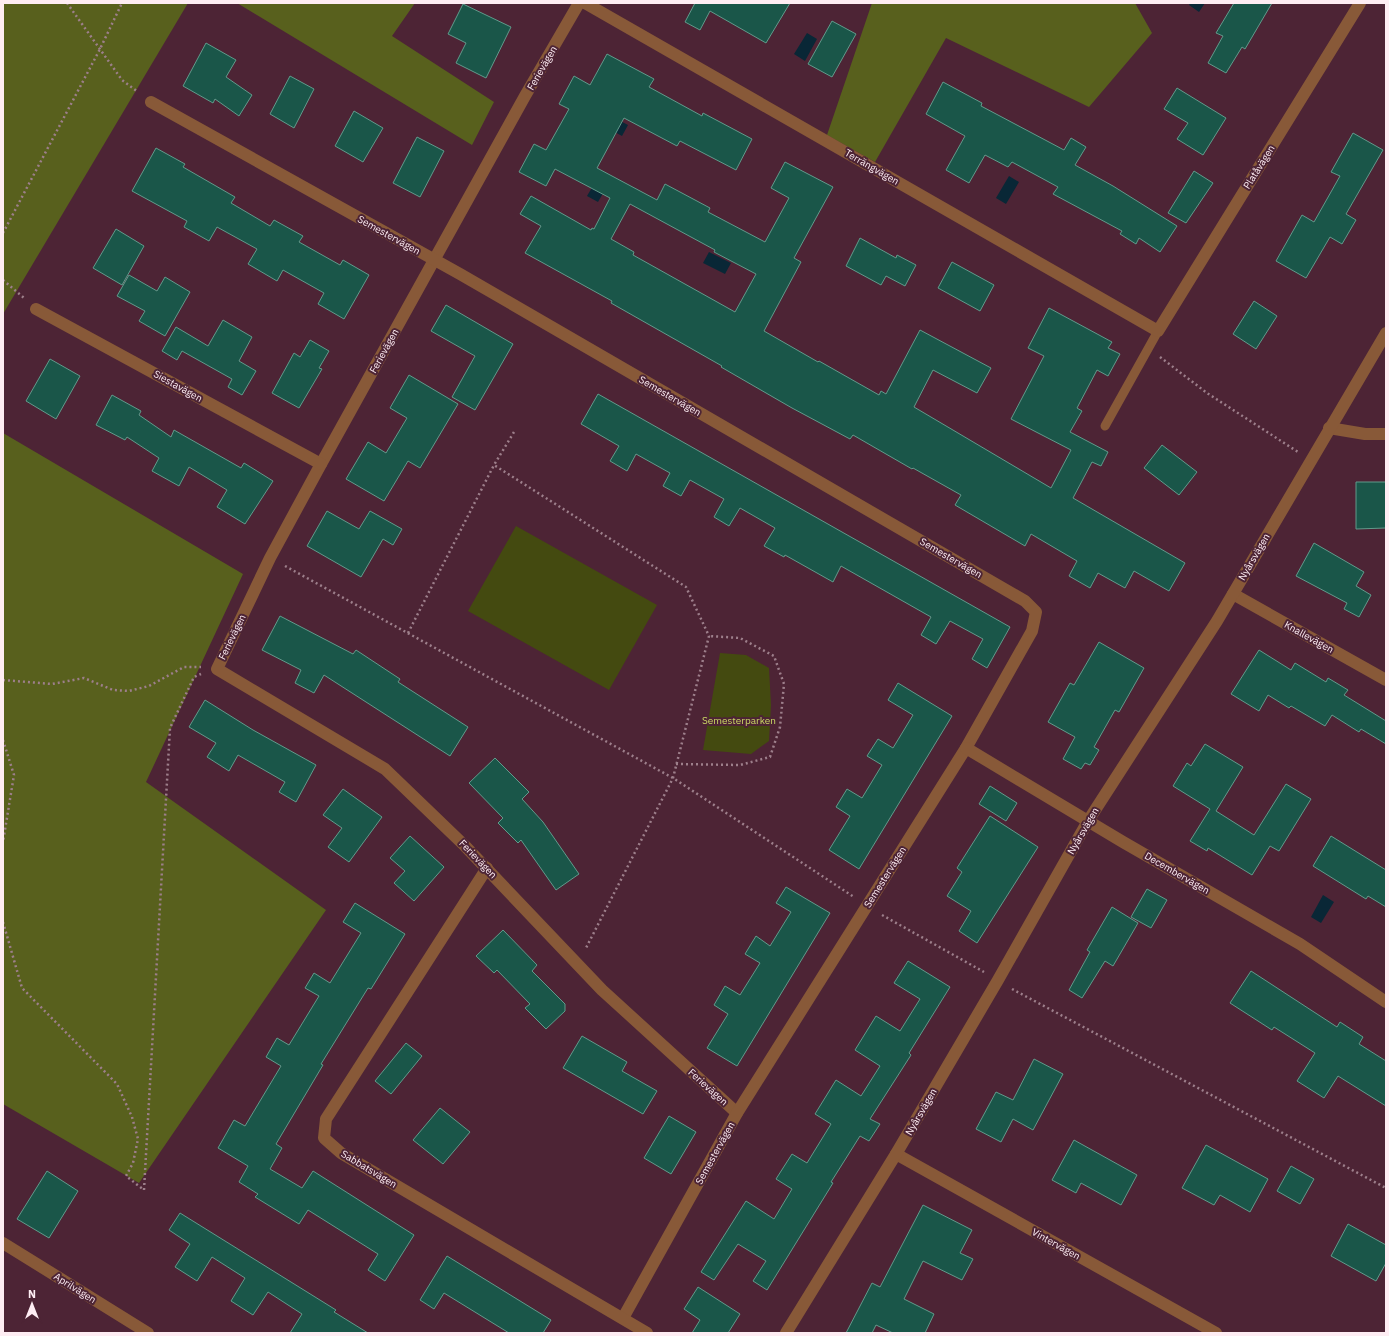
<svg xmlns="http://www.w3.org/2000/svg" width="1389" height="1336" viewBox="0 0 1389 1336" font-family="'IBM Plex Sans',sans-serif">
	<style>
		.green { fill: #444a10 }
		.forest { fill: #58601d }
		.water { fill: #092736 }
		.building { fill: #1a5649; stroke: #619a8b; fill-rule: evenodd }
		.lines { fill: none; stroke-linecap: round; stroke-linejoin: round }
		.path { stroke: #9d7f8b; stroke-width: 2.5; stroke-dasharray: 2 3; stroke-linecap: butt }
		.lane { stroke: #885938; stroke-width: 9 }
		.street { stroke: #885938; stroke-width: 12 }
		.labels { text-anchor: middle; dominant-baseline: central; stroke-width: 4; stroke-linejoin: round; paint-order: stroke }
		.street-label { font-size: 10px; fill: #feedf3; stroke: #4d2435 }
		.park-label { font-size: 10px; fill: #cbd965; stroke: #4d2435 }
	</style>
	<rect width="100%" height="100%" fill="#4d2435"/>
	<!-- green -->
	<g class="green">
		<path d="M516 526 657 605 609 690 468 611Z"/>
		<path d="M720 653 746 655 769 668 771 705 769 741 751 754 703 750Z"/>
	</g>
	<!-- forest -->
	<g class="forest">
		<path d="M3 3H188L3 314Z"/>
		<path d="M237 3H415L392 36 494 102 472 145Z"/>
		<path d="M872 3H1135L1152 33 1089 107 946 38 875 162 827 135Z"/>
		<path d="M3 433 243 574 146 782 326 910 139 1183 3 1104Z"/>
	</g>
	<!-- water -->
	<g class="water">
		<path d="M1190 3H1205L1199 12 1189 5Z"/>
		<path d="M807 33 817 39 805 61 794 54Z"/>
		<path d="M605 113 628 125 622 136 600 124Z"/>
		<path d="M600 174 610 181 598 202 587 196Z"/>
		<path d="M1009 176 1019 182 1006 204 996 198Z"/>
		<path d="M709 252 731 263 725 274 703 263Z"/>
		<path d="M1323 895 1334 902 1321 923 1311 917Z"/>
	</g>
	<!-- building -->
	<g class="building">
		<path d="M695 3H790L766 43 710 11 700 30 685 22Z"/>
		<path d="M1234 3H1272L1245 49 1242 47 1226 73 1208 63 1223 36 1216 33Z"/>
		<path d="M463 4 511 27 486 78 456 63 466 43 448 34Z"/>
		<path d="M832 21 856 34 832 77 808 64Z"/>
		<path d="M206 43 236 60 226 77 252 95 239 116 215 99 213 103 183 86Z"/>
		<path d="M607 54 654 79 649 87 702 116 703 113 752 139 736 170 680 141 677 146 624 118 597 168 657 200 665 184 710 208 708 212 765 242 789 198 771 188 785 162 833 187 794 258 801 262 764 331 818 362 819 361 879 395 881 391 886 394 920 330 991 368 977 393 933 370 914 407 1051 488 1071 450 1011 419 1044 356 1028 348 1049 308 1112 342 1108 348 1120 354 1108 376 1097 370 1077 408 1082 411 1070 432 1108 452 1101 466 1092 462 1073 498 1185 563 1169 591 1134 571 1125 588 1098 573 1090 588 1069 576 1077 561 1031 534 1025 546 955 505 961 495 913 468 912 469 853 435 850 439 792 408 721 367 722 366 611 303 612 301 525 253 541 226 520 214 531 196 591 230 592 228 594 229 610 198 555 169 546 186 519 172 534 144 546 150 569 109 559 104 574 76 590 85ZM630 204 715 250 714 252 756 274 735 312 633 255 634 252 611 239Z"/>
		<path d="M290 76 314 89 294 128 270 114Z"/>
		<path d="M943 82 982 103 981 106 1064 150 1071 138 1086 147 1075 165 1113 186 1177 226 1160 252 1139 238 1136 244 1120 234 1122 231 1053 194 1058 187 1012 162 1008 167 985 155 969 183 946 170 965 136 926 114Z"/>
		<path d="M1177 88 1226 118 1203 155 1177 139 1188 123 1164 109Z"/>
		<path d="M354 111 383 128 363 162 335 146Z"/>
		<path d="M1353 133 1383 150 1346 214 1356 220 1342 244 1330 237 1306 278 1276 261 1302 215 1314 222 1340 176 1331 172Z"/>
		<path d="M417 137 444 151 420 197 393 183Z"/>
		<path d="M156 148 185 164 183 167 235 197 231 203 270 226 274 220 303 236 299 242 340 265 343 260 369 275 344 319 318 304 324 293 283 270 277 281 248 264 257 249 217 227 209 241 184 227 187 221 132 191Z"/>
		<path d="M1194 171 1213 183 1186 223 1168 213Z"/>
		<path d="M116 229 144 246 122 285 93 268Z"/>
		<path d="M860 238 896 258 897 255 916 265 905 286 886 276 881 285 846 266Z"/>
		<path d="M952 262 994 285 980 311 938 288Z"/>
		<path d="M129 275 157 291 165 277 190 292 165 336 139 321 145 311 117 296Z"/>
		<path d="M1254 301 1277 316 1256 349 1233 334Z"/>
		<path d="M446 305 513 344 475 410 452 397 475 356 431 331Z"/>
		<path d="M223 320 252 337 239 361 256 371 242 395 228 387 232 379 182 351 177 360 162 351 176 327 208 346Z"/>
		<path d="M310 340 329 351 319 368 322 369 299 408 272 393 294 353 300 357Z"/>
		<path d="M50 359 80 376 56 419 26 401Z"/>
		<path d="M409 375 458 404 420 468 408 461 384 501 346 479 368 442 386 453 407 418 390 408Z"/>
		<path d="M598 394 1010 627 987 668 972 659 983 639 950 621 936 644 921 635 931 617 841 566 833 582 785 555 784 557 764 546 775 528 740 508 729 526 714 517 724 499 690 480 681 496 663 486 670 473 636 454 627 471 610 461 619 446 581 424Z"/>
		<path d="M112 395 141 411 139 415 171 437 174 430 241 468 244 463 273 481 245 524 217 507 227 490 189 467 179 486 152 471 159 458 127 437 125 440 96 425Z"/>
		<path d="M1162 445 1197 472 1179 495 1144 468Z"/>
		<path d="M1356 482H1386V528L1356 529Z"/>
		<path d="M327 511 359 529 370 511 402 529 393 545 383 539 361 577 307 546Z"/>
		<path d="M1314 543 1364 572 1356 586 1371 595 1359 617 1344 609 1347 603 1296 576Z"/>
		<path d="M280 616 353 654 356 650 400 679 398 682 468 727 450 756 324 675 314 693 295 683 301 670 262 650Z"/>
		<path d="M1099 642 1144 668 1119 712 1115 710 1094 747 1099 750 1090 765 1085 763 1081 769 1063 759 1075 737 1048 722 1070 683 1074 685Z"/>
		<path d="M1259 650 1291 670 1295 663 1326 682 1328 678 1348 690 1344 695 1386 721V744L1361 729 1359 732 1332 715 1325 726 1291 706 1289 708 1268 695 1259 711 1231 694Z"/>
		<path d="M898 683 952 716 859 869 829 850 850 816 836 807 847 789 862 798 882 765 867 756 878 739 893 748 913 715 888 700Z"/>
		<path d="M205 700 253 730 316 765 296 802 279 792 285 782 238 755 229 771 207 757 216 743 189 727Z"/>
		<path d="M1205 744 1243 767 1216 811 1254 835 1286 784 1311 799 1279 851 1270 846 1252 875 1208 848 1207 851 1190 841 1210 809 1173 786 1187 763 1191 766Z"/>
		<path d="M495 758 529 792 522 799 543 822 579 874 556 890 521 840 518 843 498 823 503 818 469 783Z"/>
		<path d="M990 786 1017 803 1006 821 979 804Z"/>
		<path d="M343 789 382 817 349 862 328 847 342 828 323 815Z"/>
		<path d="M990 816 1038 847 977 943 959 931 971 911 947 896 962 872 957 868Z"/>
		<path d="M410 836 444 867 414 901 394 883 405 871 390 858Z"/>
		<path d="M1331 836 1386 870V907L1368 896 1366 899 1313 866Z"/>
		<path d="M786 887 830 913 737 1066 707 1048 728 1014 714 1005 725 986 740 995 760 963 745 954 756 936 770 946 791 912 776 903Z"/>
		<path d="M1147 889 1167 900 1151 928 1131 917Z"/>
		<path d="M355 903 405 934 371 989 368 988 321 1064 323 1065 276 1144 282 1148 270 1169 302 1188 313 1171 414 1235 385 1281 368 1270 378 1254 308 1210 299 1224 255 1197 258 1194 239 1182 248 1166 218 1148 234 1120 245 1126 281 1066 266 1057 277 1038 289 1045 319 996 305 988 314 973 330 983 361 933 343 922Z"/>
		<path d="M1112 907 1138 923 1113 966 1105 961 1082 998 1069 990 1090 952 1087 950Z"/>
		<path d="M503 930 537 965 532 971 565 1004V1011L546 1029 525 1008 530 1004 497 970 494 973 476 956Z"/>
		<path d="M908 961 950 987 909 1053 911 1055 870 1119 880 1124 869 1141 860 1136 831 1182 833 1183 767 1290 753 1281 766 1261 738 1244 714 1280 701 1272 746 1201 774 1219 792 1189 776 1179 792 1154 807 1163 831 1124 815 1114 836 1080 861 1096 880 1066 855 1050 876 1016 900 1031 920 999 894 983Z"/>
		<path d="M1251 971 1337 1027 1340 1022 1363 1037 1359 1044 1386 1061V1106L1338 1076 1324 1098 1297 1081 1315 1053 1274 1027 1272 1030 1230 1003Z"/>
		<path d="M582 1036 627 1062 622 1071 657 1091 643 1114 563 1068Z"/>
		<path d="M406 1043 422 1056 391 1094 375 1081Z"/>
		<path d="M1034 1059 1063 1074 1033 1130 1013 1119 1001 1142 976 1129 996 1092 1013 1100Z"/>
		<path d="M440 1108 470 1132 443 1164 413 1140Z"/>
		<path d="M669 1116 696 1132 671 1174 644 1158Z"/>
		<path d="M1074 1140 1137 1175 1121 1205 1081 1183 1076 1193 1052 1180Z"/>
		<path d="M1206 1145 1268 1179 1250 1212 1220 1195 1214 1205 1182 1188Z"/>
		<path d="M1291 1166 1314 1179 1300 1204 1277 1191Z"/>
		<path d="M47 1171 78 1191 49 1238 17 1219Z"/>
		<path d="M923 1205 972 1230 960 1253 973 1259 962 1280 923 1261 904 1299 934 1314 925 1333H893L876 1325 872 1333H846L872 1283 880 1287Z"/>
		<path d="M180 1213 336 1310 334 1312 368 1333H290L302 1314 268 1292 253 1315 231 1301 245 1278 212 1257 197 1281 175 1267 190 1244 169 1230Z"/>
		<path d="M1348 1224 1386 1245V1263L1376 1281 1331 1256Z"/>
		<path d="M447 1256 551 1320 543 1333H509L444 1293 434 1309 420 1300Z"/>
		<path d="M698 1287 740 1314 728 1333H692L700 1320 684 1309Z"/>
	</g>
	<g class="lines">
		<!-- path -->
		<g class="path">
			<path d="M67 3 122 80 138 92"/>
			<path d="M3 233 100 49 122 3"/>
			<path d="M3 280 24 298"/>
			<path d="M1160 357 1207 393 1298 452"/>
			<path d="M514 432 494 465 686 587 709 636 673 778 586 948"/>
			<path d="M285 566 673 778 854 897"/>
			<path d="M408 633 494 465"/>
			<path d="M3 680 52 684 84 678 113 690 129 691 149 686 184 667H201"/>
			<path d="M3 740 14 775 3 842"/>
			<path d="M676 764 740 765 770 757 780 727 784 684 774 656 740 638 709 636"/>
			<path d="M882 915 984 972"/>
			<path d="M3 922 22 988 117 1084 132 1117 138 1139 133 1163 126 1176 144 1190"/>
			<path d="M1012 989 1386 1188"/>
			<path d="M144 1190 170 728 194 677 201 674"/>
		</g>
		<!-- lane -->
		<path class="lane" d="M1105 426 1158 331"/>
		<!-- street -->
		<g class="street">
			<path d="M579 3 525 96 321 464 270 558 217 669 385 769 465 846 602 990 737 1113"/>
			<path d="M585 3 1158 331 1360 3"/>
			<path d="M151 102 460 274 1025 601 1036 612 1032 631 966 748 737 1113 623 1318"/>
			<path d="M36 309 321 464"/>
			<path d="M1329 428 1365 434H1386"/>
			<path d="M1233 594 1386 680"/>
			<path d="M966 748 1123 842 1300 944 1386 1002"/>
			<path d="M487 868 326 1119 324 1138 341 1153 647 1333"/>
			<path d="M896 1154 1216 1333"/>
			<path d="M3 1243 148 1333"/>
			<path d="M786 1333 896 1154 998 980 1088 821 1217 621 1386 333"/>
		</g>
	</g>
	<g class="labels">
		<!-- street labels -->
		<g class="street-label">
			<text transform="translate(542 68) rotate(-60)">Ferievägen</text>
			<text transform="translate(872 167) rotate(30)">Terrängvägen</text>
			<text transform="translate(1259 167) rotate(-58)">Platåvägen</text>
			<text transform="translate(389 235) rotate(29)">Semestervägen</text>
			<text transform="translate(384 351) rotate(-61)">Ferievägen</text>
			<text transform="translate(178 386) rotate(29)">Siestavägen</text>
			<text transform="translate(670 396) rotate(30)">Semestervägen</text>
			<text transform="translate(1254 557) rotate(-60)">Nyårsvägen</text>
			<text transform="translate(951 558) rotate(30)">Semestervägen</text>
			<text transform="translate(232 637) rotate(-64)">Ferievägen</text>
			<text transform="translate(1309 637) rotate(29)">Knallevägen</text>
			<text transform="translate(1083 831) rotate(-60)">Nyårsvägen</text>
			<text transform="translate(478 859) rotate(46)">Ferievägen</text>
			<text transform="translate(1177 873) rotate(30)">Decembervägen</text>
			<text transform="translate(885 877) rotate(-58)">Semestervägen</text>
			<text transform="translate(708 1087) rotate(42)">Ferievägen</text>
			<text transform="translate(921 1112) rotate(-60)">Nyårsvägen</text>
			<text transform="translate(715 1153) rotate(-61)">Semestervägen</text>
			<text transform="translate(369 1169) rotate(31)">Sabbatsvägen</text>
			<text transform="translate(1056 1244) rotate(29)">Vintervägen</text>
			<text transform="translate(75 1288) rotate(32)">Aprilvägen</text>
		</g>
		<!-- park labels -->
		<g class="park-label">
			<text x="739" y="720">Semesterparken</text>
		</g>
	</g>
	<!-- border -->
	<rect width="1389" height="1336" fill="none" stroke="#feedf3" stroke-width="8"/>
	<!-- north arrow -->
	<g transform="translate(32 1304)" stroke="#4d2435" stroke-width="3" paint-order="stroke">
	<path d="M0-3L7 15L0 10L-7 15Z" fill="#feedf3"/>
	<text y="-6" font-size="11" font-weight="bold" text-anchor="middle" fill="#feedf3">N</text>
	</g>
</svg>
